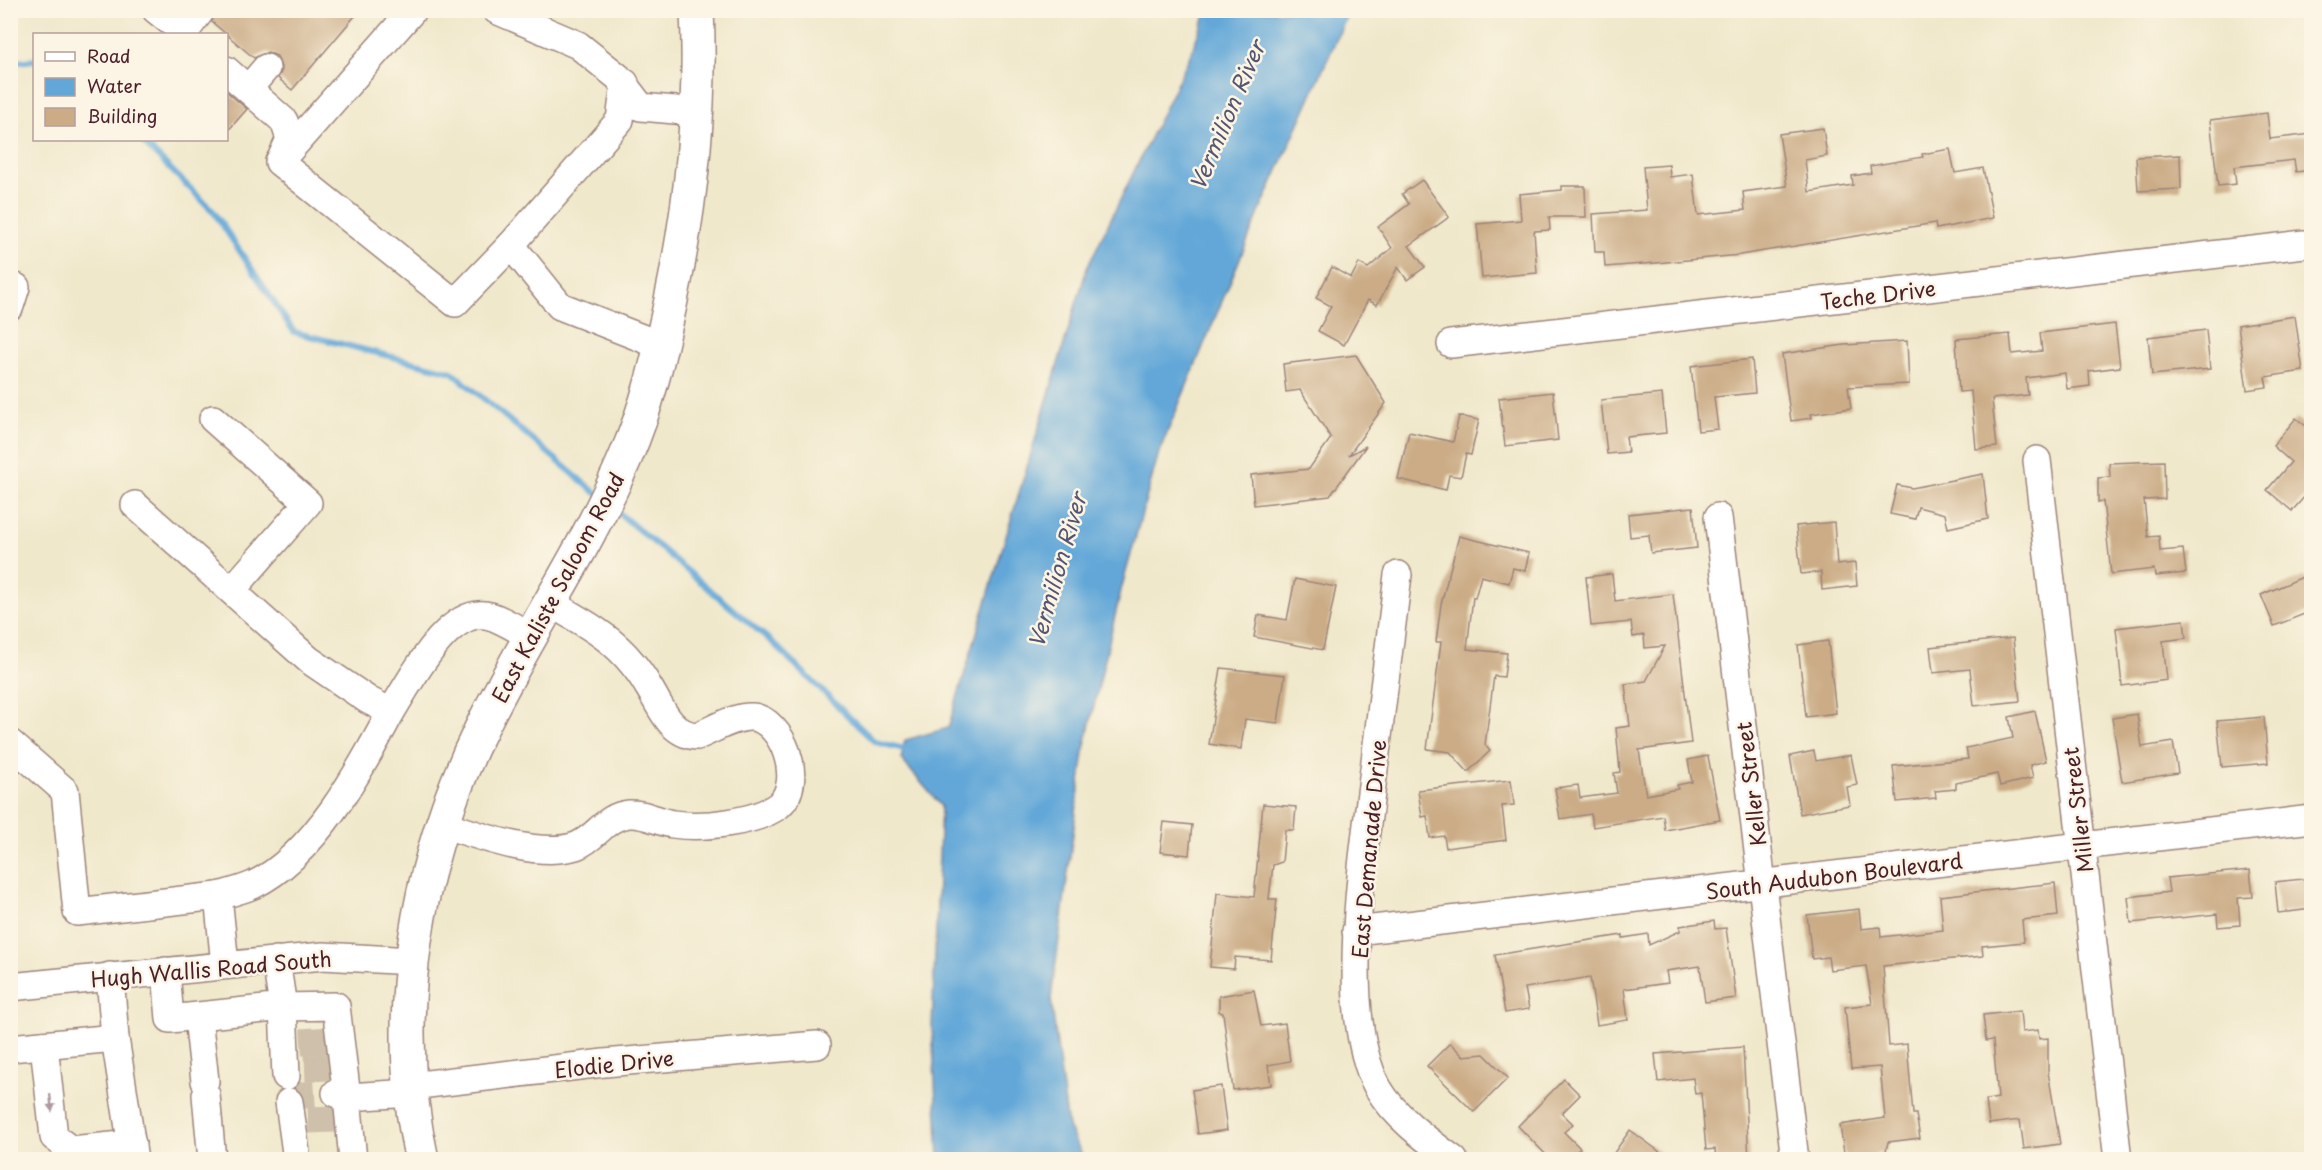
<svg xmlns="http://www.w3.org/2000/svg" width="2322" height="1170" viewBox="0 0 2322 1170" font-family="'Playpen Sans',sans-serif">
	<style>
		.water { fill: #62a7d8; stroke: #566382; stroke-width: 1.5 }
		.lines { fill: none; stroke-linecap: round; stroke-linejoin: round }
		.stream { stroke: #62a7d8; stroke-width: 6 }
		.building { fill: #cbac86 }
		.minor-tunnel { stroke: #cfc0ab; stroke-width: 27; stroke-dasharray: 27 14; stroke-linecap: butt }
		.minor-casing { stroke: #9d847b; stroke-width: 30 }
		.major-casing { stroke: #9d847b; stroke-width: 36 }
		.minor { stroke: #fff; stroke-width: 27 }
		.major { stroke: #fff; stroke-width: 33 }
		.oneway { fill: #ae9aa0 }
		.labels { text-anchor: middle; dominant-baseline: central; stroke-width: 5; stroke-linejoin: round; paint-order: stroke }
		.street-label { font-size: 21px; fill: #4a1f2b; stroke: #fcf5e5 }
		.water-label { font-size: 22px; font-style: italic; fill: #545570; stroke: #fcf5e5 }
	</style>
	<rect width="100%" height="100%" fill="#fcf5e5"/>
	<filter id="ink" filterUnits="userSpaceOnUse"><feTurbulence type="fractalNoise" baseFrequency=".0167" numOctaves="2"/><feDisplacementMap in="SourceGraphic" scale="12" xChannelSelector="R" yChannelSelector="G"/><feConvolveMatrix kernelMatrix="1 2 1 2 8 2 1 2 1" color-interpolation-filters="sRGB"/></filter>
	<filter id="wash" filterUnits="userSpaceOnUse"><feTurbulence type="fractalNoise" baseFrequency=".008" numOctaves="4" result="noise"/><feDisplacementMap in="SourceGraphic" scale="24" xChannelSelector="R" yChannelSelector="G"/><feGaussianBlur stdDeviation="1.35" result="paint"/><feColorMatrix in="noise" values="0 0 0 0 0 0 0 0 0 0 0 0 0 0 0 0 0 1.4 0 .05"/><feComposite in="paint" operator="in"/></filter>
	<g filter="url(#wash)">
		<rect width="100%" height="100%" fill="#f0e8cb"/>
		<!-- water -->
		<path class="water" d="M1207 11H1349L1259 213 1159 452 1121 590 1085 745 1051 999 1068 1127 1084 1159H939L932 1026 941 806 901 759 905 740 948 728 1087 268 1189 58Z"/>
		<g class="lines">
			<!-- stream -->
			<g class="stream">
				<path d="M10 63 34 60"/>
				<path d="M141 140 213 211 294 332 452 372 597 494"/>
				<path d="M614 509 773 643 875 742 909 750"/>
			</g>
		</g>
		<g id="blocks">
			<!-- building -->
			<g class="building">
				<path d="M215 10H360L292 90 278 78 282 70 277 56 268 52 254 58 212 22Z"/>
				<path d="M226 91 247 109 226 133Z"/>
				<path d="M2267 113 2270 139 2312 134V170L2296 172 2294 160 2234 167 2236 184 2218 186 2210 120Z"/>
				<path d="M1823 128 1827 156 1805 160 1809 192 1853 185 1852 176 1871 173 1870 166 1923 157 1922 154 1950 149 1955 173 1983 168 1993 218 1936 229 1935 223 1740 255 1656 263 1605 267 1604 252H1595L1593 214 1647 210 1643 167 1669 165 1670 177 1693 174 1698 215 1745 210 1743 192 1787 186 1779 134Z"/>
				<path d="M2180 155 2181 189 2138 191 2136 157Z"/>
				<path d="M1422 180 1449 217 1409 246 1425 267 1407 280 1398 267 1377 305 1368 300 1344 345 1318 331 1331 306 1316 298 1332 267 1351 278 1359 263 1368 268 1392 248 1378 227 1409 204 1402 194Z"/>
				<path d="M1562 186H1585L1586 217H1549L1550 230 1534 231 1537 273 1482 278 1477 224 1521 220 1519 194 1562 190Z"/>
				<path d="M2295 316 2303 371 2265 377 2267 387 2247 390 2238 325Z"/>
				<path d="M2115 324 2120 367 2089 371 2090 386 2067 389 2065 373 2026 378 2028 395 1992 399 1997 447 1976 449 1971 391 1959 392 1956 339 2010 334 2012 354 2042 351 2040 333Z"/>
				<path d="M2206 330 2210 369 2152 375 2148 337Z"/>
				<path d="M1907 341 1909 384 1848 387 1851 408 1811 414 1812 418 1791 421 1782 354 1844 345Z"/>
				<path d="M1356 355 1386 403 1349 455 1366 446 1330 496 1254 505 1251 475 1309 469 1331 438 1300 390 1286 392 1283 364Z"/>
				<path d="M1752 359 1755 393 1714 397 1718 429 1698 431 1691 366Z"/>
				<path d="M1553 392 1558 440 1505 446 1499 398Z"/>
				<path d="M1662 394 1666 433 1626 437 1628 452 1607 454 1601 400Z"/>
				<path d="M1459 416 1479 420 1471 455 1466 454 1461 477 1449 475 1446 490 1398 479 1409 432 1453 442Z"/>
				<path d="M2296 418 2312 431V488L2292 511 2267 490 2291 462 2273 446Z"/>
				<path d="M2164 461 2165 499 2144 500 2148 537 2159 536 2160 551 2183 549 2186 573 2155 576 2154 569 2111 574 2103 501 2098 502V478L2110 477 2109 463Z"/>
				<path d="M1983 474 1988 519 1948 528 1945 514 1918 507 1915 519 1890 514 1897 485 1912 488Z"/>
				<path d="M1693 507 1697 548 1651 553 1649 535 1630 537 1628 514Z"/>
				<path d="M1834 522 1837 565 1855 563 1857 586 1822 590 1821 572 1801 574 1796 526Z"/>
				<path d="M1459 536 1529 553 1525 571 1513 568 1509 583 1481 576 1475 598 1473 597 1467 649 1507 653 1504 677 1494 676 1485 745 1490 751 1468 772 1450 752 1427 749 1441 642H1436L1441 604Z"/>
				<path d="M1612 574 1615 601 1673 594 1691 743 1639 750 1646 795 1678 789 1677 785 1692 782 1688 760 1708 756 1720 820 1665 830 1663 816 1593 827 1591 814 1560 819 1555 788 1578 785 1580 798 1617 793 1614 773 1620 772 1616 728 1630 726 1625 684 1646 681 1665 646 1645 648 1644 635 1633 637 1631 622 1591 626 1586 577Z"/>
				<path d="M2305 576 2312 591V611L2274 626 2261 595Z"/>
				<path d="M1295 579 1336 587 1323 650 1254 637 1258 615 1287 620Z"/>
				<path d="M2184 620 2186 638 2163 641 2167 680 2122 686 2116 628Z"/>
				<path d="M2013 638 2020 701 1974 706 1970 669 1933 673 1930 647Z"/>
				<path d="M1828 641 1836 713 1806 717 1798 645Z"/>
				<path d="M1221 668 1285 675 1278 723 1245 719 1241 749 1209 744Z"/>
				<path d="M2035 711 2046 761 2030 765 2033 778 2000 786 1997 774 1956 783V789L1935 791 1936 798 1897 802 1893 766 1968 759 1966 748 2013 738 2009 717Z"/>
				<path d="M2137 714 2142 747 2173 742 2178 773 2122 782 2112 718Z"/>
				<path d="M2264 717 2268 763 2222 767 2217 721Z"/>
				<path d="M1814 751 1816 761 1851 755 1857 785 1847 787 1850 805 1800 814 1790 756Z"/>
				<path d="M1511 780 1514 805 1502 806 1506 840 1446 848 1444 836 1430 838 1427 816 1422 817 1418 790Z"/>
				<path d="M1263 804 1296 807 1294 830H1285L1282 862 1273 865 1269 899H1277L1271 960 1235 957 1234 969 1210 967 1217 893 1254 897Z"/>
				<path d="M1164 822 1192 825 1189 855 1160 852Z"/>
				<path d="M2250 870 2253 897 2238 898 2240 925 2218 927 2217 914 2131 923 2128 897 2169 892 2167 878Z"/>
				<path d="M2312 878V909L2278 913 2275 882Z"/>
				<path d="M2055 883 2058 916 2022 920 2024 942 1982 946 1983 956 1883 966 1889 1046 1907 1044 1913 1114H1916L1920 1138 1888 1142 1886 1151 1876 1153 1877 1160H1845L1840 1125 1885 1118 1880 1067 1851 1069 1845 1007 1872 1004 1866 966 1830 970 1828 957 1812 959 1807 915 1859 909 1861 929 1880 927 1881 937 1943 930 1940 896Z"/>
				<path d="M1714 921 1715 929 1726 928 1736 998 1705 1002 1700 966 1666 971 1668 983 1624 989 1628 1020 1597 1025 1590 977 1525 988 1529 1009 1505 1013 1495 955 1623 935V938L1648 934 1649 945 1680 931V926Z"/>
				<path d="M1254 990 1261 1026 1285 1023 1290 1061 1268 1065 1271 1085 1233 1090 1223 1013 1219 1012V996Z"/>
				<path d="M2020 1011 2022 1032 2038 1030 2039 1039 2048 1038V1072L2060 1144 2024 1149 2020 1120 1989 1124 1986 1100 1998 1098 1993 1040 1986 1041 1983 1015Z"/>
				<path d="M1450 1043 1463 1056 1484 1054 1508 1078 1474 1112 1427 1066Z"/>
				<path d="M1743 1047 1749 1160H1716L1715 1149 1706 1150 1701 1093 1695 1094 1693 1078 1658 1082 1655 1054Z"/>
				<path d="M1564 1079 1580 1095 1562 1113 1573 1124 1564 1132 1580 1148 1569 1160H1551L1518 1126Z"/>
				<path d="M1221 1086 1227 1130 1198 1134 1192 1090Z"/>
				<path d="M1630 1130 1671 1160H1609Z"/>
			</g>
		</g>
	</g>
	<g filter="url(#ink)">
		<use href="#blocks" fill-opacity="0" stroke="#9d847b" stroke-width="1.5"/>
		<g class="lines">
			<!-- minor-tunnel -->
			<g class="minor-tunnel">
				<path d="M301 1042 330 1040"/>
				<path d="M305 1068 334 1067"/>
				<path d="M288 1096 336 1093"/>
				<path d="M308 1120 337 1119"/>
			</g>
			<defs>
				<g id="minor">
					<path d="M156 10 186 34"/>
					<path d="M413 10 279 162 455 303 511 245 560 306 662 346"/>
					<path d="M496 10 578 45 618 77 641 107 698 112"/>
					<path d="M184 33 200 12"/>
					<path d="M226 70 284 121 290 139 280 161"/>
					<path d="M248 89 266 68"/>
					<path d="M511 245 620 120 625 83"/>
					<path d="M10 306 16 287"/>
					<path d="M1451 344 2304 244 2312 245"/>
					<path d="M213 419 308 503 232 590"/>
					<path d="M2037 460 2118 1160"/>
					<path d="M135 505 309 660 368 700 391 712C361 769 314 856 253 885 242 890 229 893 218 896"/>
					<path d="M1718 517 1795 1160"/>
					<path d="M1398 575C1390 640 1382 704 1374 769 1364 853 1337 1013 1378 1088 1395 1117 1427 1140 1454 1160"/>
					<path d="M391 712C409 684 448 604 490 616 504 620 518 630 532 637"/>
					<path d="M10 743 65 791 77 912 218 896 225 965"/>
					<path d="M443 824C479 836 538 858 576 846 597 838 605 816 629 814 646 813 658 822 673 824 702 828 756 823 779 805 806 782 782 719 752 717 734 716 713 730 697 736 669 734 661 706 648 686 642 675 634 665 626 656 605 633 577 619 550 603"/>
					<path d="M1356 931 2312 819"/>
					<path d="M166 971 170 1019 283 1007 276 960"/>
					<path d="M110 976 115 1038 134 1160"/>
					<path d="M10 987 323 956 412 961"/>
					<path d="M198 1017 205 1081"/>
					<path d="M44 1045 54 1137 71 1150 132 1144"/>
					<path d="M10 1048 115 1038"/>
					<path d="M286 1076 283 1007 336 1006 347 1097 336 1093"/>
					<path d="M411 1086 604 1063 817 1045"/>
					<path d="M206 1095 212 1160"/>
					<path d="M289 1102 297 1160"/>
					<path d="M353 1160 347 1097 412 1093"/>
				</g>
				<path id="major" d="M422 1160C389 1016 417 860 481 729 526 636 586 551 626 456 647 408 659 356 670 305 691 207 702 111 697 10"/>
			</defs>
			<!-- minor casing -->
			<use href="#minor" class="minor-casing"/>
			<!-- major casing -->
			<use href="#major" class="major-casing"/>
			<!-- minor -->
			<use href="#minor" class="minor"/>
			<!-- major -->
			<use href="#major" class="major"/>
		</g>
		<!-- one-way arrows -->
		<defs><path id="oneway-solid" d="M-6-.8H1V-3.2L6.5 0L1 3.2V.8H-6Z" transform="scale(1.5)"/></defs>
		<use class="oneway" href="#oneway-solid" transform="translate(51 1103) rotate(84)"/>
	</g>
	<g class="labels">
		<!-- street labels -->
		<g class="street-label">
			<text transform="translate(1878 294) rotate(-7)">Teche Drive</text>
			<text transform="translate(557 587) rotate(-62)">East Kaliste Saloom Road</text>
			<text transform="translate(1750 784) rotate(-97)">Keller Street</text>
			<text transform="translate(2077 810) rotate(-97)">Miller Street</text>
			<text transform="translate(1368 849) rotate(-85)">East Demanade Drive</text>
			<text transform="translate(1834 875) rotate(-7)">South Audubon Boulevard</text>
			<text transform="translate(211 968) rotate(-5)">Hugh Wallis Road South</text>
			<text transform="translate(614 1063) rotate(-6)">Elodie Drive</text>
		</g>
		<!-- water labels -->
		<g class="water-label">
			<text transform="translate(1226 115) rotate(-67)">Vermilion River</text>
			<text transform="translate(1056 570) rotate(-74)">Vermilion River</text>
		</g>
	</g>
	<!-- margin -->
	<rect width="2322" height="1170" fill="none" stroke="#fcf5e5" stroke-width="36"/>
	<!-- legend -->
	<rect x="33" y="33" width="195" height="108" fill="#fcf5e5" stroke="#b59f9b" stroke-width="1.5"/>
	<rect x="45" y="52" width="30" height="9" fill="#ffffff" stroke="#b59f9b" stroke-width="1.5"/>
	<text x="87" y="63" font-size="18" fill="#4a1f2b">Road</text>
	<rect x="45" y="78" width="30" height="18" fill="#62a7d8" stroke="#b59f9b" stroke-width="1.5"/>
	<text x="87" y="93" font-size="18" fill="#4a1f2b">Water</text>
	<rect x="45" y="108" width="30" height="18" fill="#cbac86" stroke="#b59f9b" stroke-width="1.5"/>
	<text x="87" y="123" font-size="18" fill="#4a1f2b">Building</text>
</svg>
